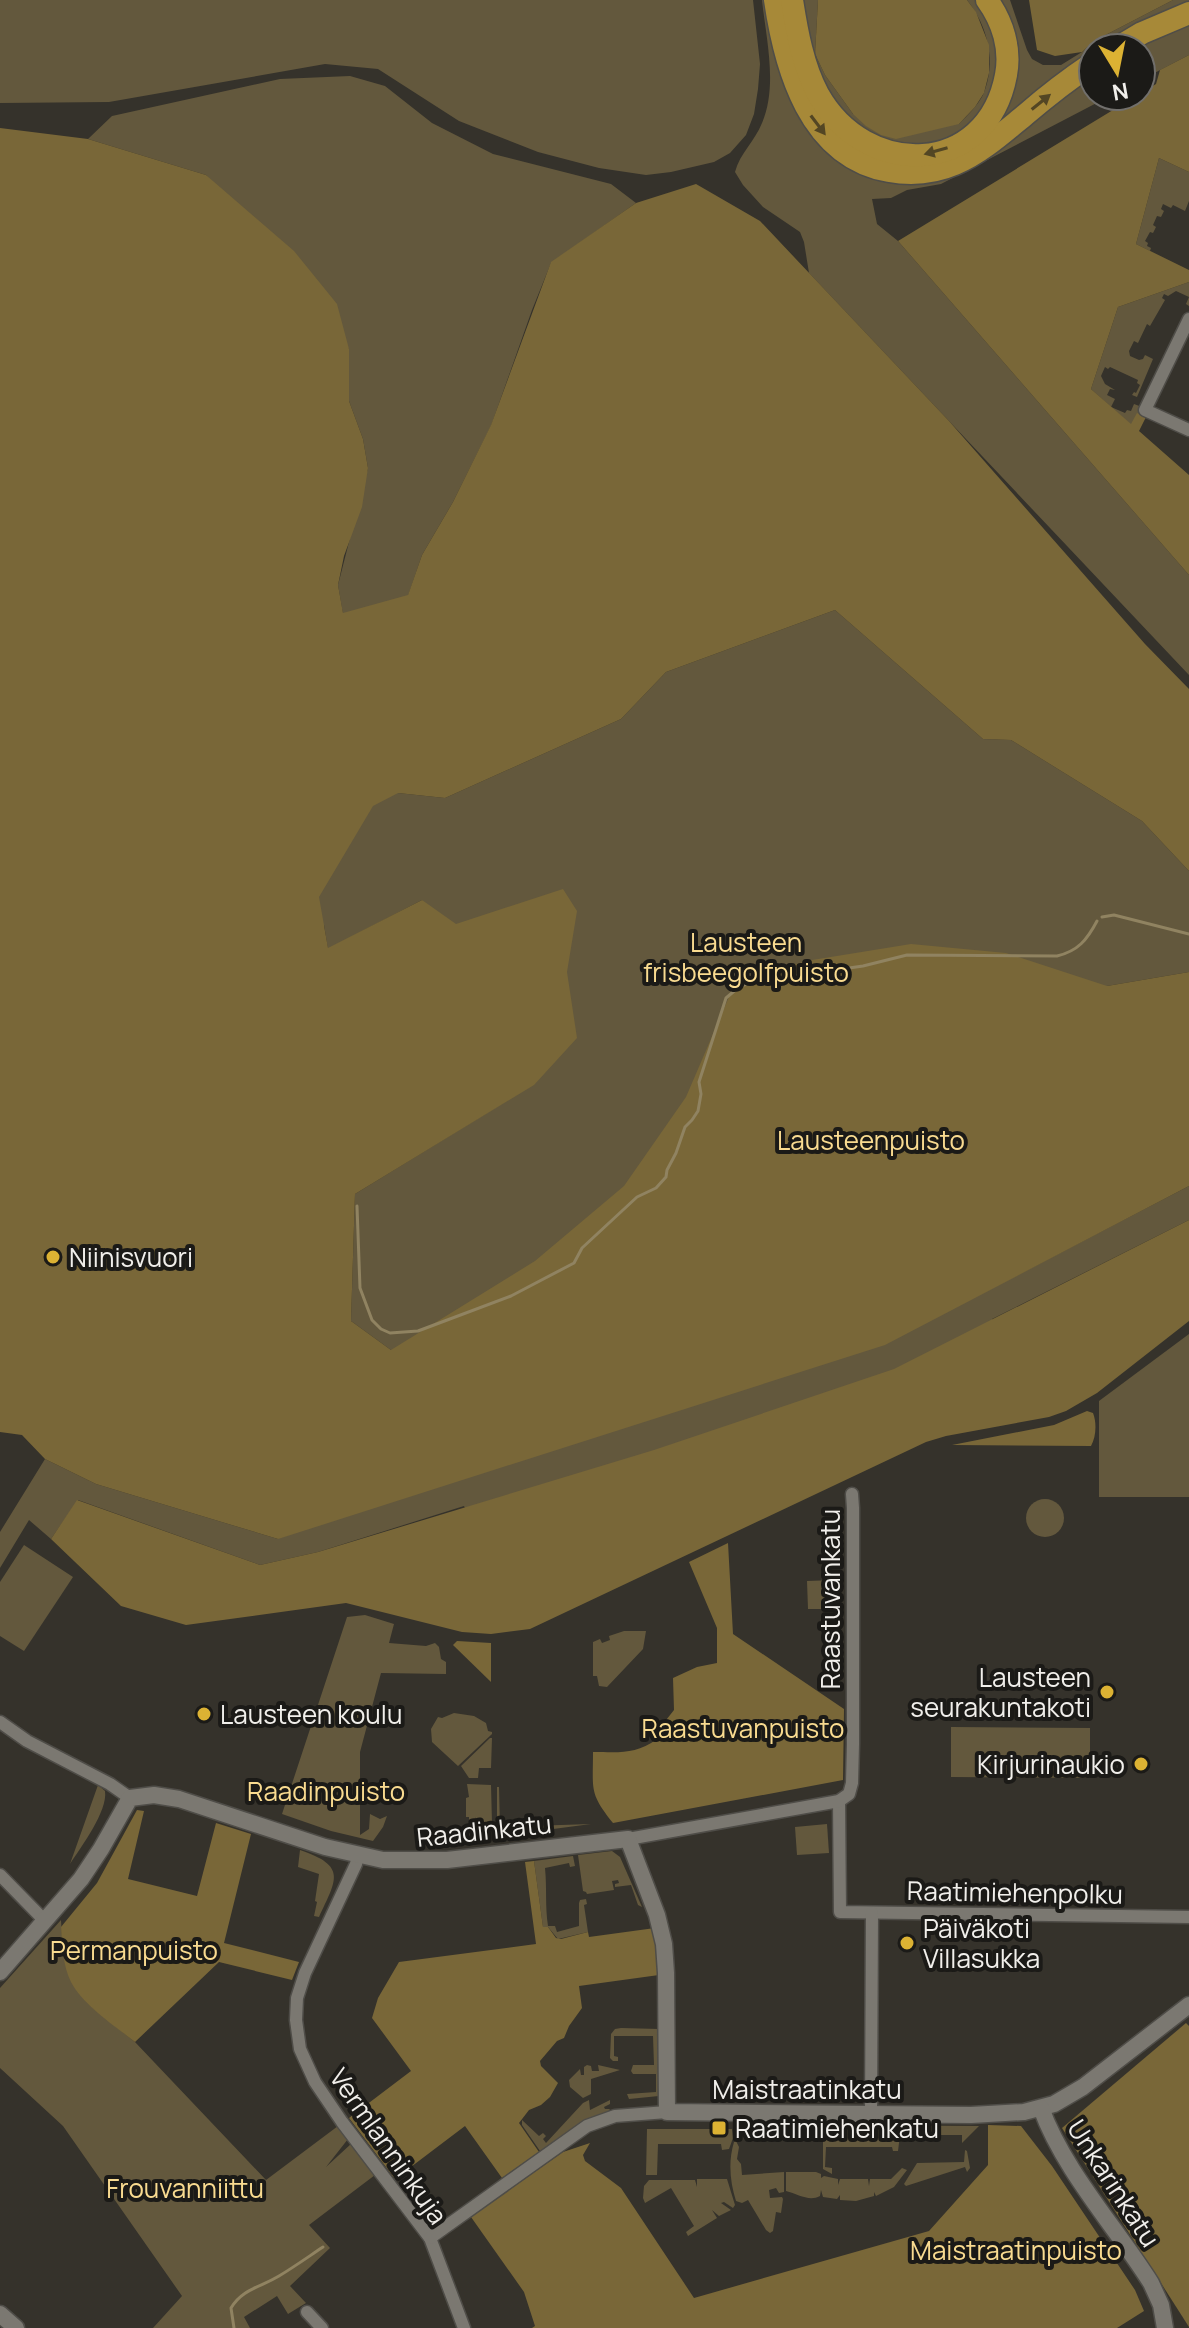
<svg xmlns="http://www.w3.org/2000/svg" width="1189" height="2328" viewBox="0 0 1189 2328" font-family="Manrope,sans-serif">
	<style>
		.green { fill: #63583d }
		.forest { fill: #796738 }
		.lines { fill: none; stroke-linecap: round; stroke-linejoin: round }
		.stream { stroke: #908361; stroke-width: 3 }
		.minor-casing { stroke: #4f4d48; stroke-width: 15 }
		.tertiary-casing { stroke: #4f4d48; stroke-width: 19 }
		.motorway-casing { stroke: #4f4d48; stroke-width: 25 }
		.minor { stroke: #7b7871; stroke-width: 12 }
		.tertiary { stroke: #7b7871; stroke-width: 16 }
		.motorway { stroke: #a78938; stroke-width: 22 }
		.oneway { fill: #534624 }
		.poi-dot { fill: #dcb233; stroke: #1b1a17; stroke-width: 3 }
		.labels { text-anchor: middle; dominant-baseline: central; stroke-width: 8; stroke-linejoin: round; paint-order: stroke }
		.park-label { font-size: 26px; fill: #f9db90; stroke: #1b1a17 }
		.poi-label { font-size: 26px; fill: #f1efeb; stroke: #1b1a17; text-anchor: start }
		.street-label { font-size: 26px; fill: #f1efeb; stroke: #1b1a17 }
	</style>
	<rect width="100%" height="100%" fill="#35322b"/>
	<!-- green -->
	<g class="green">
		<path d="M0 0H753L760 64 758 89 754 114 746 135 730 153 714 162 671 172 646 175 599 168 538 152 459 121 378 69 325 64 109 102 0 103Z"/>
		<path d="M762 0H770L783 62 908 181 1093 70V96H1110L941 184 907 190 891 198 872 199 877 224 898 241 1189 575V675L809 273 804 242 800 232 763 207 743 185 735 172C740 153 755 141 762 123 778 86 766 38 762 0Z"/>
		<path d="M781 0H787C793 34 798 69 815 100 844 152 907 178 961 148 980 137 998 121 1007 100 1013 85 1012 67 1011 52 1010 33 1005 15 995 0H1010L1027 50 1032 59 1043 65H1061L1082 52 1094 41 1173 0H1189V7L1160 18 1102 48H1093V54C1081 62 1069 70 1058 79 1025 105 996 140 957 158 932 169 905 171 879 163 809 141 791 65 781 0Z"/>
		<path d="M799 0H818L815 54 825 75 853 114 959 124C968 115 977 106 983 95 997 63 988 26 967 0H978L988 15 1000 56 994 89 973 123 941 144 909 149 853 127 820 87Z"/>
		<path d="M1189 20V55L1141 80V48H1129Z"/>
		<path d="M350 76 385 86 432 123 493 154 611 184 636 203 551 263 532 310 491 426 453 502 422 555 408 596 343 614 338 585 368 468 363 439 349 401V349L206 175 88 139 112 116 280 79Z"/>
		<path d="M1159 158 1189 172V201L1185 211 1173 205 1171 208 1163 204 1161 209 1164 211 1161 217 1157 216 1153 225 1156 227 1153 233 1150 232 1145 241 1148 243 1147 246 1151 248 1150 251 1136 244Z"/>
		<path d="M1189 282V306L1186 304 1189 297 1176 291 1168 296 1164 294 1162 298 1165 300 1150 326 1147 324 1138 343 1134 341 1129 351 1130 356 1139 360 1143 359 1145 355 1153 359 1137 397 1132 395 1134 392 1136 393 1140 385 1137 383 1138 380 1110 367 1108 369 1105 367 1101 376 1105 384 1115 390 1110 389 1107 395 1115 399 1111 407 1125 413 1127 410 1131 411 1134 404 1142 407 1144 413 1131 425 1091 389 1118 307Z"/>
		<path d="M328 567 398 793 445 798 621 719 666 672 835 610 983 739 1011 740 1142 821 1189 871V972L1107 986 981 1294 1189 1186V1220L992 1319 1010 1361 485 1548 464 1506 318 1552 260 1565 78 1500 51 1539 29 1520 0 1568V1532L45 1459 96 1484 278 1539 391 1350 351 1321 355 1194 508 1100 422 900 328 949 324 925 51 1231Z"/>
		<path d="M1189 1334V1497H1099V1401Z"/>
		<circle cx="1045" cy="1518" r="19"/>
		<path d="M24 1545 73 1577 24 1651 0 1636V1582Z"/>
		<path d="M834 1580 835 1609H808L807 1581Z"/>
		<path d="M365 1615 394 1624 389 1643 426 1646 435 1643 439 1647 441 1659 446 1662V1674L381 1673 360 1752V1835L369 1829 370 1814 380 1819 387 1816 383 1827 373 1841 331 1831 282 1814 347 1617Z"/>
		<path d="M624 1631H646L643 1649 607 1687 599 1686 597 1676H593V1642L600 1639 602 1643 610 1640 609 1636Z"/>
		<path d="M454 1713 474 1716 486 1723 488 1731 492 1732V1734L458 1766 432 1742 431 1729 438 1717 442 1718Z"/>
		<path d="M951 1727 1090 1728V1778L951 1777Z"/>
		<path d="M490 1738H492L491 1768H479L478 1778H469L461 1766Z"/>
		<path d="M467 1784 491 1785 492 1823H477L475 1817V1823H469V1817H466V1798L469 1797Z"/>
		<path d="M98 1785 105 1791C108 1811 81 1847 70 1864Z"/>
		<path d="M497 1787H499L500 1827 591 1824 500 1836 497 1832Z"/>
		<path d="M827 1824 829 1853 797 1855 795 1827Z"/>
		<path d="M300 1850C347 1866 337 1879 319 1917L314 1916 317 1902 315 1901 319 1874 298 1867Z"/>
		<path d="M612 1851 620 1857 642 1907 638 1905 631 1885 615 1887V1884L619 1883 618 1880 612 1881 614 1890 587 1894 586 1892 583 1891 578 1855Z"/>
		<path d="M573 1856 575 1866 570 1867 569 1863 545 1868C547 1888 545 1906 548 1926H555L557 1932 579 1926V1903L580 1900 586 1899 587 1904 584 1905 588 1932 558 1939 548 1927H543L534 1861Z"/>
		<path d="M61 1920 63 1955 93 2008 135 2042 266 2180 338 2126 348 2139 326 2167 352 2143C360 2154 369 2164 375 2175L309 2225 330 2248 290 2286 306 2303 288 2314 277 2296 244 2317 250 2328H153L182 2296 63 2126 0 2068V1988Z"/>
		<path d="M621 2028 659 2029V2096L629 2099 627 2094 656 2092V2074H633L631 2071 633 2065H654L653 2036H614V2056L618 2057V2061H613L610 2058 611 2034 615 2029Z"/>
		<path d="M587 2065 591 2066 592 2071H599L598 2065 620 2070 591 2079V2094L583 2098 570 2087 569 2080 580 2069 581 2075H584V2067Z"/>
		<path d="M589 2100 590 2110 610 2100V2104L604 2107 605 2109H610L608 2112 577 2125 540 2151 522 2125V2120L539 2136 543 2133 546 2136 543 2139 546 2143 583 2103Z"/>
		<path d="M823 2125 979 2126 962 2143V2135H900L898 2151H893L892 2147H826L825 2167 832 2168V2174L823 2169Z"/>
		<path d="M647 2129H732L733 2138 729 2149 722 2150 721 2144H658L657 2175H646Z"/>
		<path d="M736 2141 739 2147 737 2159 741 2164 742 2175 784 2172V2192L779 2193 776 2188 769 2190 770 2198 782 2197 783 2199 781 2213 776 2212 773 2231 770 2233 766 2230 748 2200 742 2203 736 2201C730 2182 728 2162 734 2142Z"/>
		<path d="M965 2150 967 2151 970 2168 967 2172 965 2167 906 2186 904 2184 917 2163 964 2162Z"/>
		<path d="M902 2168 907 2170 894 2187 876 2196 874 2192V2196L856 2201 840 2200V2195L837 2199 823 2197 821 2190 820 2196C809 2202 798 2194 786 2191V2172H816L821 2174V2178L824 2176 838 2179V2185L840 2179H868L869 2186 870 2179H891Z"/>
		<path d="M697 2179H727L735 2205 733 2208 724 2202 721 2203 731 2210 719 2216 712 2210 717 2218 688 2236 686 2232 694 2226 671 2188 645 2203 643 2198 644 2186 649 2180H695L697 2187Z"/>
	</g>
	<!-- forest -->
	<g class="forest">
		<path d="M818 0H967L976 12 989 45V73L984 93 975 107 959 124 896 139 881 135 866 126 853 114 825 75 815 54Z"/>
		<path d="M1029 0H1173L1094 41 1082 52 1055 56 1037 50Z"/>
		<path d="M1189 55V172L1159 158 1136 244 1189 270V282L1118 307 1091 389 1131 424 1137 413 1146 417 1139 431 1189 475V575L898 241 1136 96H1141V93L1156 84 1160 70Z"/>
		<path d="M0 128 88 139 206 175 294 251 337 304 349 349V401L363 439 368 468 362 507 344 556 338 585 343 613 408 595 422 555 453 502 491 425 551 262 636 203 696 184 760 221 949 421 1145 644 1189 689V871L1142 821 1011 740 983 739 835 610 666 672 621 719 445 798 398 793 373 806 319 897 328 948 422 900 456 924 563 889 577 911 567 972 577 1038 534 1085 355 1194 351 1321 391 1350 535 1261 624 1186 686 1097 735 983 806 961 911 944 1006 953 1107 986 1189 972V1186L885 1345 278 1539 96 1484 45 1459 22 1435 0 1432Z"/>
		<path d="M1189 1220V1321L1097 1393 1066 1411 1049 1417 946 1436 926 1442 530 1629 491 1634 462 1632 346 1603 186 1625 121 1606 51 1539 77 1500 260 1565 318 1552 654 1450 894 1369Z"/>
		<path d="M1087 1411 1093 1413C1097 1423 1096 1437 1091 1446L952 1445 1054 1425Z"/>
		<path d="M728 1543 733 1634 844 1709 843 1780 613 1823C589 1793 593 1790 593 1752 619 1752 635 1755 657 1739L659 1729 674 1710 673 1678 697 1667 717 1663V1628L689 1562Z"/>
		<path d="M457 1641 491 1643V1682L453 1645Z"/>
		<path d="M137 1810 144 1811 128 1879 197 1896 216 1823 251 1834 224 1943 299 1962 292 1980 219 1962 135 2042C115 2026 83 2005 71 1982 63 1966 62 1945 61 1927L97 1883Z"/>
		<path d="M534 1861 543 1927H548L556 1938 561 1939 588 1932 589 1937 655 1928 659 1975 579 1986 582 2008 569 2026 564 2038 557 2041 540 2061 541 2066 558 2083 550 2097 541 2105 529 2110 519 2123 539 2152 502 2178 465 2126 395 2179 349 2118 411 2071 372 2018 378 1998 399 1962 536 1944 525 1862Z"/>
		<path d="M1186 2023 1189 2026V2327L1062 2128Z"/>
		<path d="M988 2125 1021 2126 1052 2166 1135 2290 1144 2311 1117 2328H532L535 2326 524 2292 471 2217 563 2152 590 2143 583 2155 585 2161 621 2188 694 2298 929 2231 988 2165Z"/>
	</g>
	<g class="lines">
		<!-- stream -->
		<g class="stream">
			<path d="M1102 917 1114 915 1189 934"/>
			<path d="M357 1206 360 1288 372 1320 381 1329 390 1333 418 1331 511 1296 574 1263 582 1248 637 1197 656 1188 666 1177 667 1170 676 1153 685 1127 692 1120 698 1111 701 1094 699 1082 726 998 739 987 751 982 863 966 907 955 1057 956C1078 951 1087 940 1097 921"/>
			<path d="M234 2328 231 2308C242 2289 261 2287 279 2276 294 2267 308 2257 323 2247"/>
		</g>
		<defs>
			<g id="minor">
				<path d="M1189 319 1145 410 1189 430"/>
				<path d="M0 1722 27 1741 110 1784 130 1798"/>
				<path d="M839 1801 840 1912 1189 1917"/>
				<path d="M628 1839 839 1801 849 1794 852 1783 853 1744V1508L852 1494"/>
				<path d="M358 1855 356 1864 305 1973 297 1998 296 2020 300 2049 315 2082 342 2122 430 2238 464 2328"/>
				<path d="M0 1875 45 1921"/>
				<path d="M871 2114 872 1913"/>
				<path d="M430 2238 587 2126 615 2116 667 2112"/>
				<path d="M307 2312 322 2328"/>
			</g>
			<g id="tertiary">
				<path d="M0 1972 81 1879 101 1849 130 1798 154 1795 179 1799 325 1847 383 1860H447L628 1839 657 1915 664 1944 666 1973 667 2112 971 2115 1024 2112 1054 2104 1083 2087 1189 2005"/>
				<path d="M1041 2108C1064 2171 1115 2226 1151 2283L1161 2305 1165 2328"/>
				<path d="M0 2314 16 2328"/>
			</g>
			<g id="motorway">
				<path d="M775 0C785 68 809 157 889 171 911 175 934 173 955 164 981 153 1003 133 1025 115 1047 96 1069 79 1093 63"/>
				<path d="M792 0C797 32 803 66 818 94 866 180 987 177 1006 75 1011 49 1003 22 987 0"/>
				<path d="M1117 48 1142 33 1189 13"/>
			</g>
		</defs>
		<!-- minor casing -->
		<use href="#minor" class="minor-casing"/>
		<!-- tertiary casing -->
		<use href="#tertiary" class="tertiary-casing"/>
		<!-- motorway casing -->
		<use href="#motorway" class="motorway-casing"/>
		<!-- minor -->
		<use href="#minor" class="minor"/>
		<!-- tertiary -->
		<use href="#tertiary" class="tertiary"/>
		<!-- motorway -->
		<use href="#motorway" class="motorway"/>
	</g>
	<!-- one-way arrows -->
	<defs><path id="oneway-solid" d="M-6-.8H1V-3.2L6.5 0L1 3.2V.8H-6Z" transform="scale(2)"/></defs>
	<g class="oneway">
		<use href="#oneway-solid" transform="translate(1041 102) rotate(-39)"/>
		<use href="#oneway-solid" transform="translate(818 125) rotate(53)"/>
		<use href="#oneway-solid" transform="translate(936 151) rotate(164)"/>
	</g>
	<!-- markers -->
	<g class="poi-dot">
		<circle cx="53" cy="1257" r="8"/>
		<circle cx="1107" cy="1692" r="8"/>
		<circle cx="204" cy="1714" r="8"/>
		<circle cx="1141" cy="1764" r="8"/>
		<circle cx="907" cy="1943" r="8"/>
		<rect x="711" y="2120" width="16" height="16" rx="4"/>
	</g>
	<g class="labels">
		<!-- park labels -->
		<g class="park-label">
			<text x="746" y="942">Lausteen<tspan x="746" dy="30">frisbeegolfpuisto</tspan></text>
			<text x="871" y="1140">Lausteenpuisto</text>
			<text x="743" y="1728">Raastuvanpuisto</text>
			<text x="326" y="1791">Raadinpuisto</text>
			<text x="134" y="1950">Permanpuisto</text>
			<text x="185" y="2188">Frouvanniittu</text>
			<text x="1016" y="2250">Maistraatinpuisto</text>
		</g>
		<!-- poi labels -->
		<g class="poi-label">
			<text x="69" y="1257">Niinisvuori</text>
			<text x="1091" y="1677" text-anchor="end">Lausteen<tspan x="1091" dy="30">seurakuntakoti</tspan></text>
			<text x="220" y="1714">Lausteen koulu</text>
			<text x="1125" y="1764" text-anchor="end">Kirjurinaukio</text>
			<text x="923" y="1928">Päiväkoti<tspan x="923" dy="30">Villasukka</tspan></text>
			<text x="735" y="2128">Raatimiehenkatu</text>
		</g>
		<!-- street labels -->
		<g class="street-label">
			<text transform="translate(830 1599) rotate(-90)">Raastuvankatu</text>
			<text transform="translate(484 1830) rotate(-6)">Raadinkatu</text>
			<text transform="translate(1015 1892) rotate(1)">Raatimiehenpolku</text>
			<text x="807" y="2089">Maistraatinkatu</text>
			<text transform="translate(389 2146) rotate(55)">Vermlanninkuja</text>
			<text transform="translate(1114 2183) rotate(57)">Unkarinkatu</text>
		</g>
	</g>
	<!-- north arrow -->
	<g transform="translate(1117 72) rotate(170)"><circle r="38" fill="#1b1a17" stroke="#716f6c" stroke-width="2"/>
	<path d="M0-6L14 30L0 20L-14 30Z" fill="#dcb233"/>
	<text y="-12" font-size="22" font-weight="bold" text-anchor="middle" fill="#f1efeb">N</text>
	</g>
</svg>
